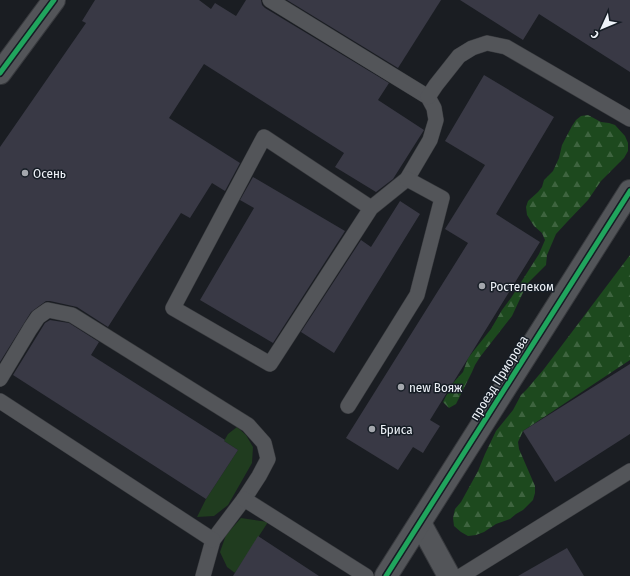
<svg xmlns="http://www.w3.org/2000/svg" width="630" height="576" viewBox="0 0 630 576" font-family="'Fira Sans Condensed',sans-serif">
	<style>
		.green { fill: #203c1f }
		.forest { fill: url(#forest-firs) }
		.building { fill: #393945 }
		.lines { fill: none; stroke-linecap: round; stroke-linejoin: round }
		.service-casing { stroke: #383a3e; stroke-width: 16 }
		.minor-casing { stroke: #383a3e; stroke-width: 24 }
		.tertiary-casing { stroke: #383a3e; stroke-width: 24 }
		.service { stroke: #535559; stroke-width: 15 }
		.minor { stroke: #535559; stroke-width: 22 }
		.tertiary { stroke: #535559; stroke-width: 22 }
		.cycleway-casing { stroke: #161d25; stroke-width: 8 }
		.cycleway { stroke: #20a55d; stroke-width: 5 }
		.poi-dot { fill: #a4a7ad; stroke: #161d25; stroke-width: 1.5 }
		.labels { text-anchor: middle; dominant-baseline: central; stroke-width: 3; stroke-linejoin: round; paint-order: stroke }
		.poi-label { font-size: 13px; fill: #eef2f8; stroke: #161d25; text-anchor: start }
		.street-label { font-size: 13px; fill: #eef2f8; stroke: #161d25 }
	</style>
	<defs>
		<pattern id="forest-firs" width="22" height="20" patternUnits="userSpaceOnUse"><rect width="22" height="20" fill="#1d491e"/><path d="M5 1l3.5 6h-7zM16 11l3.5 6h-7z" fill="#3e643f"/></pattern>
	</defs>
	<rect width="100%" height="100%" fill="#1a1d22"/>
	<!-- green -->
	<g class="green">
		<path d="M237 427 246 435 253 447 252 463 228 505 214 516 197 517 206 499 238 450 224 441 228 434Z"/>
		<path d="M241 518 268 522 235 573 227 567 220 552 226 535Z"/>
	</g>
	<!-- forest -->
	<g class="forest">
		<path d="M588 115 601 122 609 123 615 125 625 136 628 143V151L624 158 601 181 588 200 567 222 556 234 547 255 546 265 527 284 512 316 480 357 475 365 472 372 456 404 449 408 443 402 446 396 450 390 453 383 463 372 468 358 491 329 502 310 511 298 539 254 545 240 542 233 534 226 527 215 526 207 528 201 538 192 542 187 544 180 553 171 559 158 562 145 572 126 576 120 581 116Z"/>
		<path d="M630 255V360L523 431 518 442 519 449 535 486V493L533 500 523 510 516 514 510 519 496 524 484 532 476 535 468 536 461 532 454 526 453 518 455 509 461 502 478 471 485 454 496 431 513 410 521 395 527 389 544 369Z"/>
	</g>
	<!-- building -->
	<g class="building">
		<path d="M95 0H199L211 9 215 3 236 16 246 0H261L262 5 265 8 389 83 378 100 424 130 393 179 376 192 335 167 344 153 204 64 169 118 240 163 225 191 212 183 190 218 181 213 108 327 77 307 50 301H46L31 312 0 362V147L86 23 82 21Z"/>
		<path d="M287 0H441L398 68Z"/>
		<path d="M460 0H630V72L539 14 523 40Z"/>
		<path d="M484 75 554 117 496 214 540 242 430 420 440 426 431 440 423 453 413 447 398 470 346 438 468 243 445 229 485 165 445 141Z"/>
		<path d="M253 177 345 231 273 343 200 300 254 208 240 200Z"/>
		<path d="M400 201 420 214 334 353 301 332 361 240 371 247Z"/>
		<path d="M50 320 69 323 99 342 91 355 225 440 224 441 238 450 206 499 13 375 45 323Z"/>
		<path d="M630 364V434L555 482 523 431Z"/>
		<path d="M258 536 319 576H233Z"/>
		<path d="M567 548 584 576H518Z"/>
	</g>
	<g class="lines">
		<defs>
			<g id="service">
				<path d="M270 0 428 97 434 108 436 120 430 140 407 179 371 208 270 364 173 308 264 137 371 208"/>
				<path d="M428 97 436 85 459 56 472 48 487 43 506 47 630 119"/>
				<path d="M0 379 30 329 38 317 48 310 72 315 248 425 264 443 268 459 259 476 244 499 213 540 203 576"/>
				<path d="M0 401 213 540"/>
				<path d="M348 406 417 295 442 198 407 179"/>
				<path d="M244 499 366 576"/>
				<path d="M461 576 630 471"/>
			</g>
			<path id="minor" d="M0 73 54 0"/>
			<g id="tertiary">
				<path d="M420 523 449 576"/>
				<path d="M386 576 630 191"/>
			</g>
		</defs>
		<!-- service casing -->
		<use href="#service" class="service-casing"/>
		<!-- minor casing -->
		<use href="#minor" class="minor-casing"/>
		<!-- tertiary casing -->
		<use href="#tertiary" class="tertiary-casing"/>
		<!-- service -->
		<use href="#service" class="service"/>
		<!-- minor -->
		<use href="#minor" class="minor"/>
		<!-- tertiary -->
		<use href="#tertiary" class="tertiary"/>
		<defs>
			<g id="cycleway">
				<path d="M0 73 54 0"/>
				<path d="M386 576 630 191"/>
			</g>
		</defs>
		<!-- cycleway casing -->
		<use href="#cycleway" class="cycleway-casing"/>
		<!-- cycleway -->
		<use href="#cycleway" class="cycleway"/>
	</g>
	<!-- markers -->
	<g class="poi-dot">
		<circle cx="25" cy="173" r="4"/>
		<circle cx="482" cy="286" r="4"/>
		<circle cx="401" cy="387" r="4"/>
		<circle cx="372" cy="429" r="4"/>
	</g>
	<g class="labels">
		<!-- poi labels -->
		<g class="poi-label">
			<text x="33" y="173">Осень</text>
			<text x="490" y="286">Ростелеком</text>
			<text x="409" y="387">new Вояж</text>
			<text x="380" y="429">Бриса</text>
		</g>
		<!-- street labels -->
		<g class="street-label">
			<text transform="translate(499 378) rotate(-58)">проезд Приорова</text>
		</g>
	</g>
	<!-- north arrow -->
	<g transform="translate(602 28) rotate(226)" stroke="#161d25" stroke-width="3" paint-order="stroke">
	<path d="M0-3L7 15L0 10L-7 15Z" fill="#eef2f8"/>
	<text y="-6" font-size="11" font-weight="bold" text-anchor="middle" fill="#eef2f8">С</text>
	</g>
</svg>
